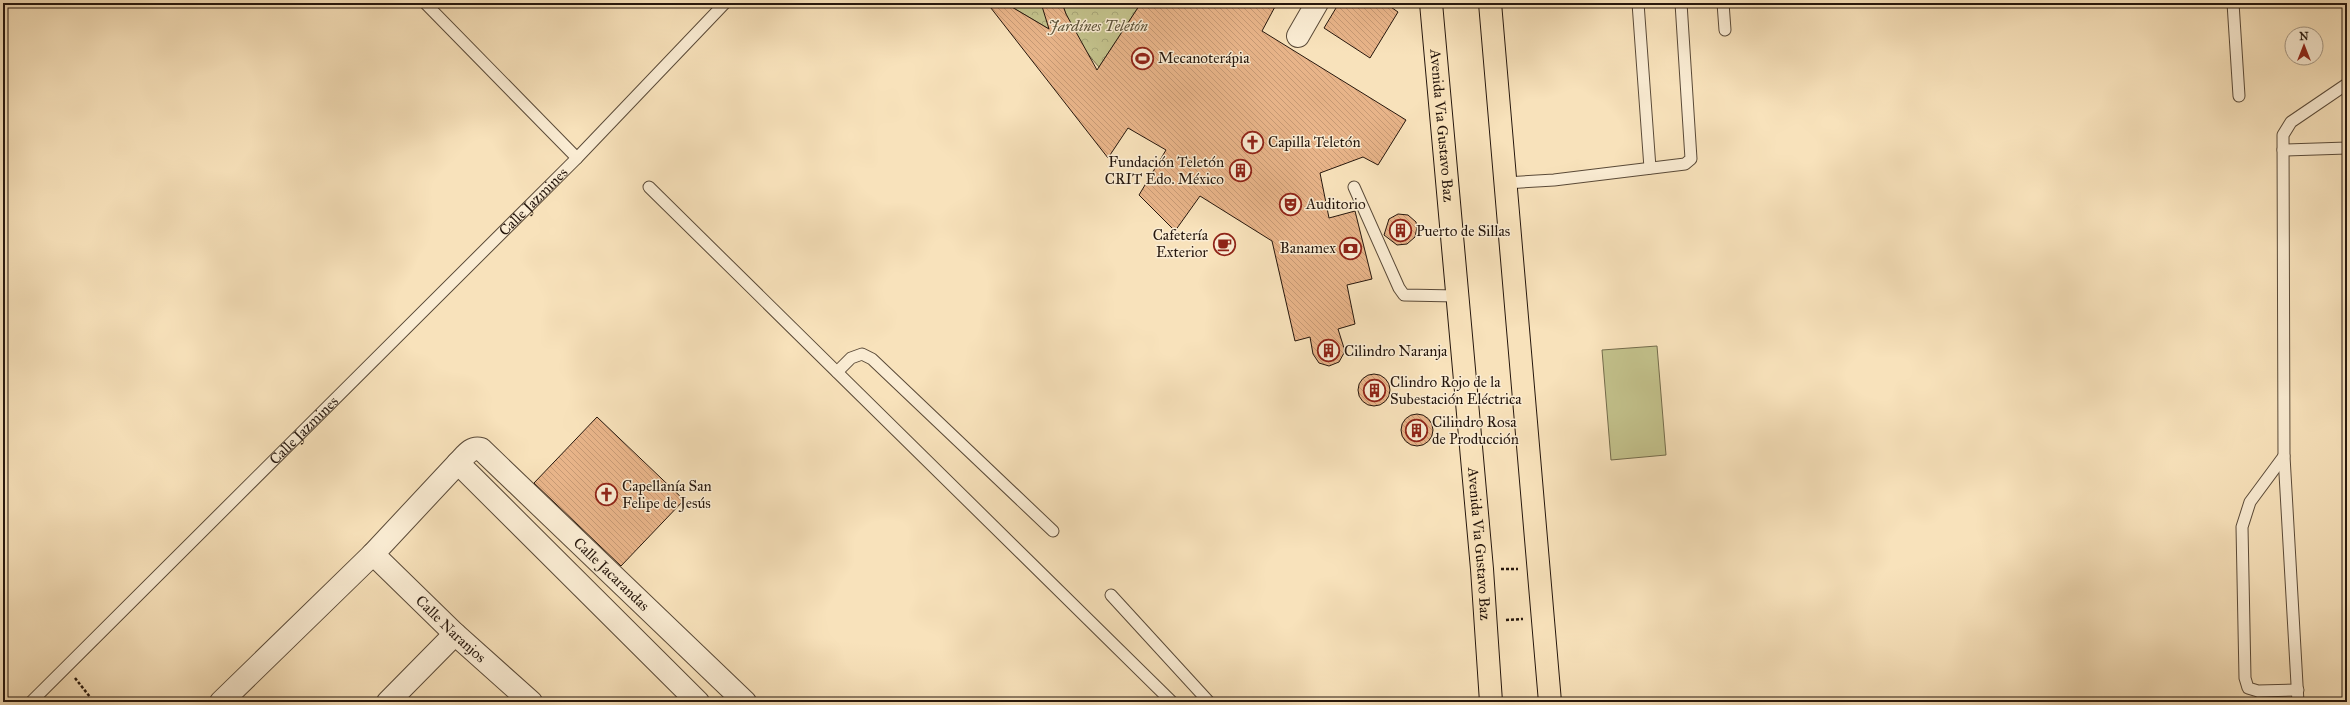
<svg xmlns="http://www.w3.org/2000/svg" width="2350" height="705" viewBox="0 0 2350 705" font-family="'IM FELL Great Primer',serif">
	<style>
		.park { fill: url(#park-crowns); stroke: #746c4c }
		.pitch { fill: #c3c28c; stroke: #746c4c }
		.building { fill: url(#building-back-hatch); stroke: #26170d }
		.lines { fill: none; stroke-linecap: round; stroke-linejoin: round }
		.service-casing { stroke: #5a4a38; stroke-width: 13 }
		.minor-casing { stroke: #5a4a38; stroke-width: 24 }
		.primary-casing { stroke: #26170d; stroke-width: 24 }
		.path { stroke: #26170d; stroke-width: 2.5; stroke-dasharray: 3 2; stroke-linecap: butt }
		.service { stroke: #faecd3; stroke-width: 11 }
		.minor { stroke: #faecd3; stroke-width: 22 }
		.primary { stroke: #f8e2bb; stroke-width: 22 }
		.labels { text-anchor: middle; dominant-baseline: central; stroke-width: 3; stroke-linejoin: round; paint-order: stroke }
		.park-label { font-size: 15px; font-style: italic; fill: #5d5339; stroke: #faecd3 }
		.poi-label { font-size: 15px; fill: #26170d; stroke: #faecd3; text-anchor: start }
		.street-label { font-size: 15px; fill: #26170d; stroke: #faecd3 }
	</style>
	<defs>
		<pattern id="park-crowns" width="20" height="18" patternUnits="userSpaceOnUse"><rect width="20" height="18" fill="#c3c28c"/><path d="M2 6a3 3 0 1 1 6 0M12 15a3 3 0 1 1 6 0" fill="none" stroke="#a7a678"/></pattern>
		<pattern id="building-back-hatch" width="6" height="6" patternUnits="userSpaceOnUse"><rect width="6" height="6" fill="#e8b489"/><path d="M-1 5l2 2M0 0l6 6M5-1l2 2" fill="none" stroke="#c79a75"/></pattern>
	</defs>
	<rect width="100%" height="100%" fill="#f8e2bb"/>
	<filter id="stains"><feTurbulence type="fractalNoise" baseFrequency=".005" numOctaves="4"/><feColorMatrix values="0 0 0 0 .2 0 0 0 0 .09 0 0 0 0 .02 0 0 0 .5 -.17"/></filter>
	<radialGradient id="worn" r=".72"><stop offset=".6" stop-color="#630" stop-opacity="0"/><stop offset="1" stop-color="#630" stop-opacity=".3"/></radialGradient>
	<!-- park -->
	<g class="park">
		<path d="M1005 3H1041L1054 32Z"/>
		<path d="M1062 3H1141L1099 67C1083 50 1069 25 1062 3Z"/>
	</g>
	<!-- pitch -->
	<path class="pitch" d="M1657 346 1666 455 1611 460 1602 350Z"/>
	<!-- building -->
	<g class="building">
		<path d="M987 3H1005L1049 29 1041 3H1062L1066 14 1097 70 1141 3H1277L1262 31 1406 120 1378 165 1363 157 1320 173 1329 218 1355 211 1372 279 1347 285 1355 324 1338 329 1344 348V353L1339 362 1329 366 1319 363 1313 354 1310 337 1295 341 1272 241 1200 196 1175 231 1139 195 1166 150 1128 128 1108 158Z"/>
		<path d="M1339 3H1385L1398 12 1370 58 1324 28Z"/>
		<path d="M1398 214 1408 215 1416 222 1417 227 1415 237 1407 244 1397 245 1384 235 1389 219Z"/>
		<circle cx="1374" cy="390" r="16"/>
		<circle cx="1417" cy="430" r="16"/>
		<path d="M597 417 684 500 621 566 534 483Z"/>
	</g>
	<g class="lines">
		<defs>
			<g id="service">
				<path d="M425 3 577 158"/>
				<path d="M1638 3 1650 168"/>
				<path d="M1723 3 1725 30"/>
				<path d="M2233 3 2239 96"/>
				<path d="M2283 150 2347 148"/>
				<path d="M1505 183 1554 180 1685 164 1691 159 1681 3"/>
				<path d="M649 187 1172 702"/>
				<path d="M1354 187 1399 288 1404 295 1457 296"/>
				<path d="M837 372 851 358 862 354 872 359 1053 531"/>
				<path d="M2284 456 2250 502 2242 527 2245 678 2248 688 2258 691 2298 690"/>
				<path d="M1111 595 1209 702"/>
				<path id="s1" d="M31 702 577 158 725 3"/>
				<path d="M2298 702 2284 456 2283 135 2291 122 2347 84"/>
			</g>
			<g id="minor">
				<path d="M1298 36 1317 3"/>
				<path d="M458 463 698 702"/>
				<path id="s2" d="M373 554 455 634 531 702"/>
				<path id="s3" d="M221 702 373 554 458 463C465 456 471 446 481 449L745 702"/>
				<path d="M388 702 455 634"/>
			</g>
			<g id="primary">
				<path id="s4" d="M1431 3 1482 569 1491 702"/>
				<path d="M1490 3 1550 702"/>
			</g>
		</defs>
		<!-- service casing -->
		<use href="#service" class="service-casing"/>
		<!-- minor casing -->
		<use href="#minor" class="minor-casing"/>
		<!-- primary casing -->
		<use href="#primary" class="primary-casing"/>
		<!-- path -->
		<g class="path">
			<path d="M1501 569H1518"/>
			<path d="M1506 620 1523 619"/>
			<path d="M75 678 94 702"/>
		</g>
		<!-- service -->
		<use href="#service" class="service"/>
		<!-- minor -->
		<use href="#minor" class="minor"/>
		<!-- primary -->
		<use href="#primary" class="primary"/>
	</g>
	<!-- icons -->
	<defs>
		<symbol id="stadium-ring" viewBox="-11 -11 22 22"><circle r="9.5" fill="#faecd3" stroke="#8f2418" stroke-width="1.5"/><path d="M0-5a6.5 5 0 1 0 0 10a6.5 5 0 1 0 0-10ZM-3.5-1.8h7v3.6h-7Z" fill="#8f2418"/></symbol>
		<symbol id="church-ring" viewBox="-11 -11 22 22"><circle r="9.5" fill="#faecd3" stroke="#8f2418" stroke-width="1.5"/><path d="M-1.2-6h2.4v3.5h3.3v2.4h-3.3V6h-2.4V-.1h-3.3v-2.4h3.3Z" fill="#8f2418"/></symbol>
		<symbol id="building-ring" viewBox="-11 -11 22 22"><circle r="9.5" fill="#faecd3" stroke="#8f2418" stroke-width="1.5"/><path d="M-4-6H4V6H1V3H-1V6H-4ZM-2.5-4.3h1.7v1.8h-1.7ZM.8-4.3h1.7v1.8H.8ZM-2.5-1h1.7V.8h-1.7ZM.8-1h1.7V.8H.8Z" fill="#8f2418"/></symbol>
		<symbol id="theatre-ring" viewBox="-11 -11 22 22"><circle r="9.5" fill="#faecd3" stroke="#8f2418" stroke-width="1.5"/><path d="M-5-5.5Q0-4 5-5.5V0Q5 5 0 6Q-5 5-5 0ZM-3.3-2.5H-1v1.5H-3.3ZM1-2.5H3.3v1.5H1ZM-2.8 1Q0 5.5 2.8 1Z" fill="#8f2418"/></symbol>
		<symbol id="cafe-ring" viewBox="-11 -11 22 22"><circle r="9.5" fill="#faecd3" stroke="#8f2418" stroke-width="1.5"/><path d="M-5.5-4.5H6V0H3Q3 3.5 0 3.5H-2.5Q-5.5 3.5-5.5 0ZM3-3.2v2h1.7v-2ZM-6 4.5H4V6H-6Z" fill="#8f2418"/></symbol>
		<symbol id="bank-ring" viewBox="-11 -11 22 22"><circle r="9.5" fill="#faecd3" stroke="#8f2418" stroke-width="1.5"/><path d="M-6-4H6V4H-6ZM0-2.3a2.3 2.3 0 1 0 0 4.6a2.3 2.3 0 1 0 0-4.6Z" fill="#8f2418"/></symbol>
	</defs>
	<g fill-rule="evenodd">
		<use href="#stadium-ring" x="1130" y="46" width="25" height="25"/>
		<use href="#church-ring" x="1240" y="130" width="25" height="25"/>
		<use href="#building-ring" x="1228" y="158" width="25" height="25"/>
		<use href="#theatre-ring" x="1278" y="192" width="25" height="25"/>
		<use href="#building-ring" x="1388" y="218" width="25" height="25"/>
		<use href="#cafe-ring" x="1212" y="232" width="25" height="25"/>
		<use href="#bank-ring" x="1338" y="236" width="25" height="25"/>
		<use href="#building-ring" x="1316" y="338" width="25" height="25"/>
		<use href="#building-ring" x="1362" y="378" width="25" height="25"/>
		<use href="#building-ring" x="1404" y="418" width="25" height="25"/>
		<use href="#church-ring" x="594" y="482" width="25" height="25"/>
	</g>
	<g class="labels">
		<!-- park labels -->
		<g class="park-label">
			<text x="1098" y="26">Jardínes Teletón</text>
		</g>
		<!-- poi labels -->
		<g class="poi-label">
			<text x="1158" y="58">Mecanoterápia</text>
			<text x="1268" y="142">Capilla Teletón</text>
			<text x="1224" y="162" text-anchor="end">Fundación Teletón<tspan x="1224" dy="17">CRIT Edo. México</tspan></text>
			<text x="1306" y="204">Auditorio</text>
			<text x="1416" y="231">Puerto de Sillas</text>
			<text x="1208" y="235" text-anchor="end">Cafetería<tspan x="1208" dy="17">Exterior</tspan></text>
			<text x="1336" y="248" text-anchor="end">Banamex</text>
			<text x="1344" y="351">Cilindro Naranja</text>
			<text x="1390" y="382">Clindro Rojo de la<tspan x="1390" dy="17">Subestación Eléctrica</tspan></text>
			<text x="1432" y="422">Cilindro Rosa<tspan x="1432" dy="17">de Producción</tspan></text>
			<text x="622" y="486">Capellanía San<tspan x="622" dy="17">Felipe de Jesús</tspan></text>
		</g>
		<!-- street labels -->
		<g class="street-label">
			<text stroke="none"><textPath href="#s4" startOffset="123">Avenida Via Gustavo Baz</textPath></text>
			<text stroke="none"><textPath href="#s1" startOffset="709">Calle Jazmines</textPath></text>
			<text stroke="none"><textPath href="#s1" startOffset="385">Calle Jazmines</textPath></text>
			<text stroke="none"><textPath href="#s4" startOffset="543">Avenida Via Gustavo Baz</textPath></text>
			<text stroke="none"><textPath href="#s3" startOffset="546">Calle Jacarandas</textPath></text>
			<text stroke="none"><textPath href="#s2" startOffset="108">Calle Naranjos</textPath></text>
		</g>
	</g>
	<!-- margin -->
	<rect width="2350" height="705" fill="none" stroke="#f8e2bb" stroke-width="16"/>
	<rect x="4" y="4" width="2342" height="697" fill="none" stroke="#26170d" stroke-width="2"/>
	<rect x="8" y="8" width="2334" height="689" fill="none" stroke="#26170d"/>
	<!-- north arrow -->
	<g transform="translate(2304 46)"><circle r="19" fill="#faecd3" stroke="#a59784"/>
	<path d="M0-3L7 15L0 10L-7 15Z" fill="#8f2418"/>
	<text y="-6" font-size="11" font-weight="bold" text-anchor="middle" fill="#26170d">N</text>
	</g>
	<rect width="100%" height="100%" filter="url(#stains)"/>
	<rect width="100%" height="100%" fill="url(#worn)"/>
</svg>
